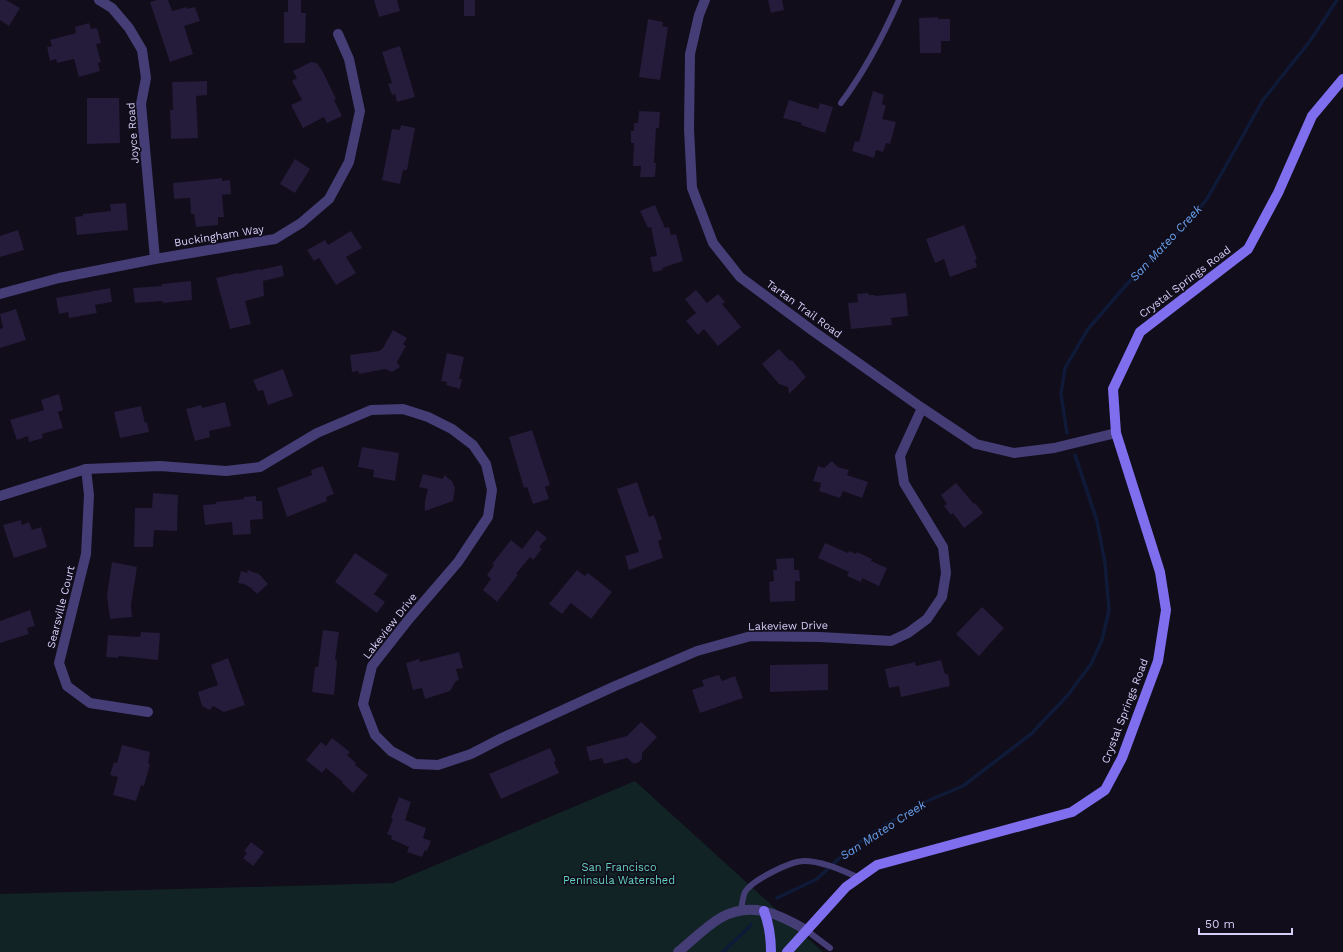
<svg xmlns="http://www.w3.org/2000/svg" width="1343" height="952" viewBox="0 0 1343 952" font-family="'Work Sans',sans-serif">
	<style>
		.green { fill: #112324 }
		.lines { fill: none; stroke-linecap: round; stroke-linejoin: round }
		.stream { stroke: #0f1a38; stroke-width: 3.5 }
		.building { fill: #251b3a }
		.service { stroke: #453d75; stroke-width: 6 }
		.minor { stroke: #453d75; stroke-width: 10 }
		.tertiary { stroke: #453d75; stroke-width: 10 }
		.secondary { stroke: #7f6fef; stroke-width: 10 }
		.labels { text-anchor: middle; dominant-baseline: central; stroke-width: 3.5; stroke-linejoin: round; paint-order: stroke }
		.street-label { font-size: 11px; fill: #d7cdf9; stroke: #110d1b }
		.park-label { font-size: 11px; fill: #62d0c0; stroke: #110d1b }
		.water-label { font-size: 12px; font-style: italic; fill: #67a1ee; stroke: #110d1b }
	</style>
	<rect width="100%" height="100%" fill="#110d1b"/>
	<!-- green -->
	<path class="green" d="M635 781 823 952H0V894L393 883Z"/>
	<g class="lines">
		<!-- stream -->
		<g class="stream">
			<path d="M1067 433 1061 394 1065 368 1088 329 1128 283 1183 228 1207 199 1263 100 1310 41 1337 0"/>
			<path d="M777 898 817 879 844 854 871 834 920 804 963 786 1031 734 1068 695 1091 664 1102 640 1109 610 1105 563 1097 521 1075 455"/>
			<path d="M723 952 751 925"/>
		</g>
	</g>
	<!-- building -->
	<g class="building">
		<path d="M0 0H6L20 8 9 26 0 20Z"/>
		<path d="M157 0H168L172 11 187 7V9L195 7 200 21 184 26 193 54 170 62 150 2Z"/>
		<path d="M288 0H301V13H306L305 43H284V12H288Z"/>
		<path d="M374 0H397L400 11 379 17Z"/>
		<rect x="464" y="0" width="11" height="16"/>
		<path d="M768 0H782L784 10 771 13Z"/>
		<path d="M938 17V19H950V41H941V53H920L919 18Z"/>
		<path d="M648 19 663 22 662 26 668 27 660 80 639 77Z"/>
		<path d="M89 23 91 29 97 28 101 43 96 44 101 62 98 63 100 71 79 77 74 59 57 63 56 59 50 61 47 47 52 46 50 40 76 33 75 27Z"/>
		<path d="M400 46 415 97 397 102 395 94 392 95 388 84 392 83 382 52Z"/>
		<path d="M311 62 317 63 323 72 336 99 334 100 342 116 327 123 324 117 303 128 291 105 302 100 292 81 297 78 293 71Z"/>
		<path d="M207 81V95L196 96 198 138 171 139 170 110H173L172 82Z"/>
		<path d="M873 91 884 95 882 104 886 106 882 119 896 122 890 144 886 143 883 152 876 150 874 158 852 151 855 141 859 142Z"/>
		<path d="M87 98H119L120 143 87 144Z"/>
		<path d="M789 100 818 109 820 103 833 107 825 133 801 125 802 123 783 118Z"/>
		<path d="M639 111 660 112 659 128H656L654 163H656L655 177H640L641 166H633L634 143H631V131H634V123H638Z"/>
		<path d="M401 125 415 128 407 170H403L400 184 382 180 392 129 400 130Z"/>
		<path d="M295 159 310 169 295 193 280 184Z"/>
		<path d="M222 178V181L230 180 231 194 222 195 224 217H218V225L196 227 194 214H191L190 198 174 199 173 183Z"/>
		<path d="M126 203 128 230 77 235 75 217 83 216V214L111 211 110 204Z"/>
		<path d="M655 205 665 228 669 227 671 235 676 234 683 261 662 268 663 270 653 272 650 257 657 256 651 227 648 228 640 211Z"/>
		<path d="M964 225 977 259 975 260 977 267 950 277 944 259 935 263 926 239Z"/>
		<path d="M18 230 24 250 0 257V236Z"/>
		<path d="M351 231 362 248 346 257 356 273 336 285 319 258 314 261 307 250 325 240 328 245Z"/>
		<path d="M282 265 284 276 263 281 264 296 245 301 251 324 230 329 216 278 238 273V274L260 269V270Z"/>
		<path d="M191 281 192 300 163 303V301L135 303 133 288 162 286V284Z"/>
		<path d="M110 288 112 302 95 305 97 313 69 318 68 312 59 314 56 298Z"/>
		<path d="M696 290 707 303 718 294 725 302 722 304 741 327 718 346 704 329 698 335 686 321 696 313 685 299Z"/>
		<path d="M868 293 869 295H875V296L906 293 908 316 891 318 892 325 851 329 848 303 858 302 857 294Z"/>
		<path d="M16 309 26 340 0 348V329L3 328 0 314Z"/>
		<path d="M393 330 407 338 403 344 406 346 397 362 400 367 392 372 385 369 359 374 358 371 352 372 350 355 379 351 383 348Z"/>
		<path d="M779 349 790 361 792 360 806 377 789 394 788 387 779 384 762 364Z"/>
		<path d="M447 353 464 357 459 379H462L460 389 446 385 447 382 441 381Z"/>
		<path d="M283 369 293 396 268 405 263 390 258 391 253 380Z"/>
		<path d="M59 394 63 410 58 412 63 428 42 434 43 438 29 442 28 436 17 440 10 420 44 410 41 400Z"/>
		<path d="M225 402 231 426 209 431 210 437 195 441 186 409 201 405 202 408Z"/>
		<path d="M141 406 145 423 147 422 149 432 120 438 114 412Z"/>
		<path d="M532 430 550 485 545 487 549 499 533 504 527 487 524 488 509 437Z"/>
		<path d="M362 447 399 453 395 481 373 477 374 470 358 467Z"/>
		<path d="M832 461 838 467 849 470 847 475 868 482 862 498 843 491 840 498 819 491 821 483 813 481 818 466 824 468Z"/>
		<path d="M323 466 334 494 326 497 327 501 287 517 277 488 312 475 311 470Z"/>
		<path d="M423 474 443 479 444 475 452 481 455 488 453 501 425 511V501L428 489 419 487Z"/>
		<path d="M637 482 649 517 654 515 662 539 658 541 663 558 629 570 625 556 639 552 617 489Z"/>
		<path d="M956 483 974 504 975 503 983 513 964 528 953 513 951 515 944 506 947 504 941 495Z"/>
		<path d="M153 493 178 495 177 531 154 530 153 547H134L135 508H152Z"/>
		<path d="M256 496V501H262L263 519 250 520 251 534 233 535 232 522 205 525 203 505 216 504V502L244 499V497Z"/>
		<path d="M21 520 22 525 29 522 32 530 41 527 47 547 14 558 3 525Z"/>
		<path d="M537 530 547 538 539 547 542 549 533 560 530 557 516 574 518 575 497 602 483 590 491 579 487 575 494 565 492 564 511 540 522 549Z"/>
		<path d="M825 543 848 553 849 551 856 554 857 552 872 559 871 561 887 568 879 586 862 578 861 582 847 576 849 572 818 558Z"/>
		<path d="M355 553 388 575 374 594 385 602 377 613 335 582Z"/>
		<path d="M794 558V570H799L800 581H795V601L770 602 769 582 774 581 773 570H777L776 559Z"/>
		<path d="M112 562 137 567 131 605 132 617 110 619 107 595Z"/>
		<path d="M248 570 259 574 268 584 257 594 251 588 244 584 238 583 241 571 247 573Z"/>
		<path d="M577 570 585 576 588 573 612 592 591 619 571 603 562 614 549 604Z"/>
		<path d="M982 607 1004 628 979 656 956 634Z"/>
		<path d="M30 610 35 626 27 628 29 634 0 643V621Z"/>
		<path d="M323 630 339 632 335 660 337 661 334 695 312 692 315 667H318Z"/>
		<path d="M141 632 160 633 158 660 119 656 118 658 106 657 108 635 140 637Z"/>
		<path d="M459 652 463 668 456 669 459 680 456 681 450 691 425 699 422 688 413 690 406 663 419 659 420 662Z"/>
		<path d="M228 658 245 705 224 712 213 706 210 710 202 706 198 692 218 685 211 665Z"/>
		<path d="M941 660 945 674H948L950 686 901 697 899 686 889 688 885 669 915 662 916 666Z"/>
		<path d="M828 664V690L770 692V665Z"/>
		<path d="M719 675 722 681 735 676 743 698 700 713 692 690 704 686 702 680Z"/>
		<path d="M641 722 657 737 642 753V759L639 762 634 764 627 758 604 764 602 758 590 761 586 747 627 736Z"/>
		<path d="M332 738 350 752 347 755 356 763 355 765 368 775 353 793 342 783 343 782 326 768 322 773 306 760 321 742 326 746Z"/>
		<path d="M122 745 150 752 148 763 150 764 144 786 141 785 136 801 113 795 118 777 110 775 114 762 117 763Z"/>
		<path d="M550 748 556 761 554 762 559 773 501 799 489 774Z"/>
		<path d="M399 797 411 802 405 820 426 828 423 838 431 841 427 851 425 850 422 857 407 852 409 847 391 839 392 836 387 834 393 819 391 818Z"/>
		<path d="M251 842 264 852 253 866 243 858 247 853 244 851Z"/>
	</g>
	<g class="lines">
		<!-- service -->
		<g class="service">
			<path d="M841 103C865 71 883 36 899 0"/>
			<path d="M741 910C742 905 743 896 745 892 752 880 791 861 804 861 823 861 843 871 860 878"/>
			<path d="M806 930 830 948"/>
		</g>
		<!-- minor -->
		<g class="minor">
			<path d="M99 0 112 8 129 28 142 50 146 78 141 104 155 259"/>
			<path d="M705 0 699 15 690 54 689 129 692 188 713 243 740 277 813 331 922 408 976 444 1014 453 1054 448 1116 433"/>
			<path d="M0 294 59 278 155 259 275 239 301 223 329 199 349 162 360 111 349 59 338 34"/>
			<path d="M86 469 89 495 86 554 59 663 67 686 90 703 148 712"/>
			<path d="M0 496 86 469 160 466 226 471 260 467 317 433 371 410 403 409 428 417 452 429 473 445 486 464 492 490 488 517 458 562 409 619 372 666 363 704 375 735 391 751 415 764 438 765 471 754 502 738 615 686 697 651 751 636 820 637 891 641 908 633 927 619 942 597 946 573 943 547 904 483 900 456 922 408"/>
		</g>
		<!-- tertiary -->
		<path class="tertiary" d="M678 952C692 941 706 926 722 917 752 901 779 914 806 930"/>
		<!-- secondary -->
		<g class="secondary">
			<path d="M764 911C769 924 771 938 771 952"/>
			<path d="M787 952 846 887 877 865 1072 812 1105 790 1122 758 1158 661 1166 610 1160 572 1116 433 1113 389 1140 332 1248 249 1278 193 1312 116 1343 79"/>
		</g>
	</g>
	<g class="labels">
		<!-- street labels -->
		<g class="street-label">
			<text transform="translate(133 133) rotate(-94)">Joyce Road</text>
			<text transform="translate(219 236) rotate(-9)">Buckingham Way</text>
			<text transform="translate(1185 282) rotate(-37)">Crystal Springs Road</text>
			<text transform="translate(804 309) rotate(36)">Tartan Trail Road</text>
			<text transform="translate(61 607) rotate(-76)">Searsville Court</text>
			<text transform="translate(390 626) rotate(-52)">Lakeview Drive</text>
			<text transform="translate(788 626) rotate(-1)">Lakeview Drive</text>
			<text transform="translate(1125 711) rotate(-69)">Crystal Springs Road</text>
		</g>
		<!-- park labels -->
		<g class="park-label">
			<text x="619" y="867">San Francisco<tspan x="619" dy="13">Peninsula Watershed</tspan></text>
		</g>
		<!-- water labels -->
		<g class="water-label">
			<text transform="translate(1166 243) rotate(-47)">San Mateo Creek</text>
			<text transform="translate(883 830) rotate(-33)">San Mateo Creek</text>
		</g>
	</g>
	<!-- scale -->
	<path d="M1199 928v6h93v-6" fill="none" stroke="#d7cdf9" stroke-width="2"/>
	<text x="1205" y="928" font-size="12" fill="#d7cdf9" stroke="#110d1b" stroke-width="3" paint-order="stroke">50 m</text>
</svg>
